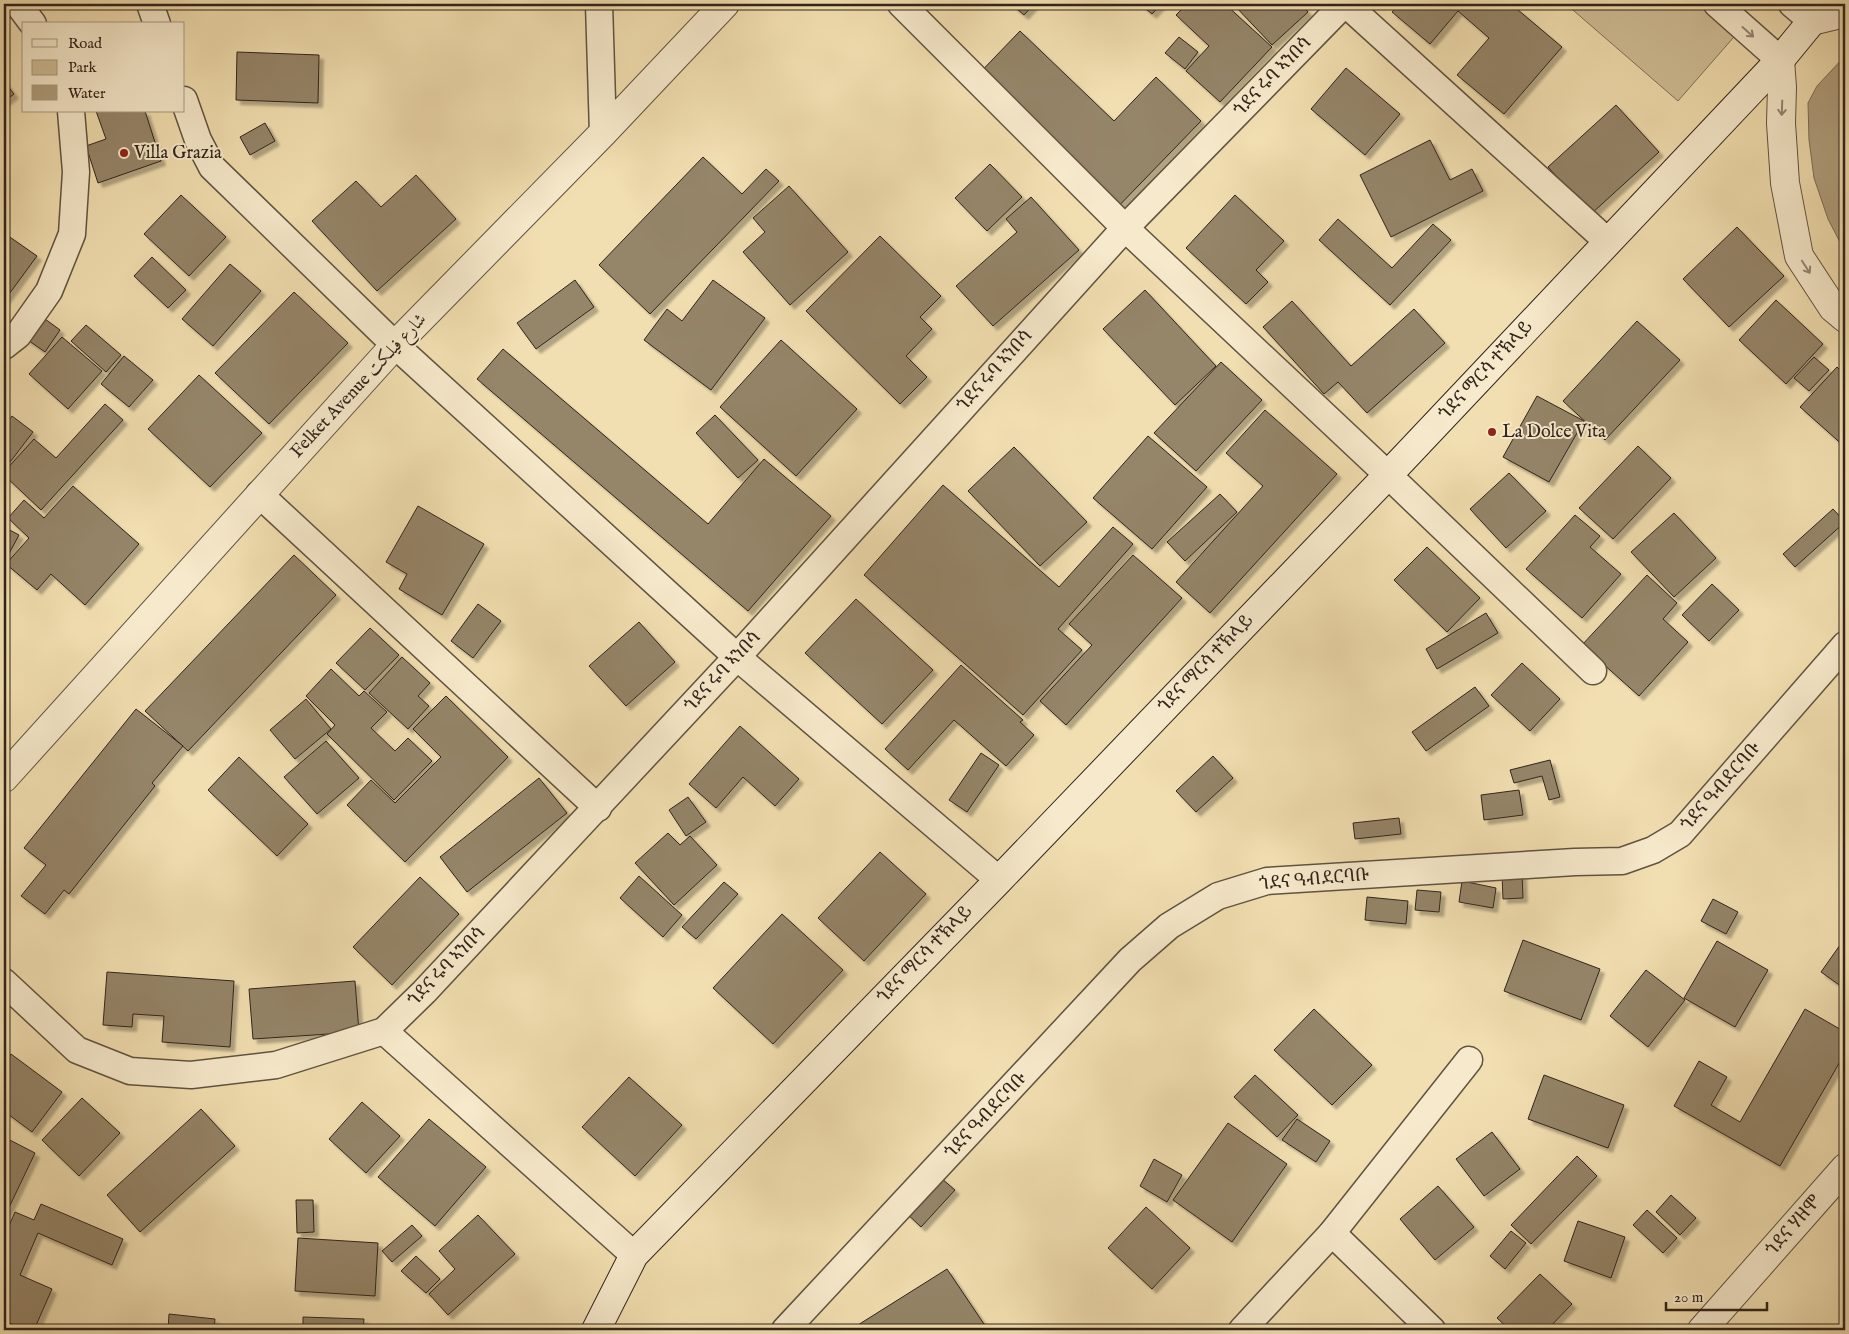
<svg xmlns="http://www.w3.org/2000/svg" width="1849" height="1334" viewBox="0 0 1849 1334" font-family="'IM FELL English',Amiri,'Noto Serif Ethiopic',serif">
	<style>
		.green { fill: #d1bf98; stroke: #80725a }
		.water { fill: #b09f7e; stroke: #7d6e56 }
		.building { fill: #958569; stroke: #30241b; filter: url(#shadow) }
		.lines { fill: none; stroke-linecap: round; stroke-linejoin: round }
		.minor-casing { stroke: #605340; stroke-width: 29 }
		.tertiary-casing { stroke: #605340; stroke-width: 30 }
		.secondary-casing { stroke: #30241b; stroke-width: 30 }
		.minor { stroke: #f7eacc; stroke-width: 26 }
		.tertiary { stroke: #f7eacc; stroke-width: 28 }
		.secondary { stroke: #f7eacc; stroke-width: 28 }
		.oneway { stroke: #948774 }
		.poi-dot { fill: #8f2418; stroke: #f7eacc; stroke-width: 2 }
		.labels { text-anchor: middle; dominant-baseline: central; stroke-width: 4; stroke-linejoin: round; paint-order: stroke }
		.street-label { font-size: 18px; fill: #30241b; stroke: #f7eacc }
		.poi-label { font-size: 18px; fill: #30241b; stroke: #f7eacc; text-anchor: start }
	</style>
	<defs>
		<filter id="shadow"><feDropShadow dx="4.5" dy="4.5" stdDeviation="1" flood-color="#0004"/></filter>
	</defs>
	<rect width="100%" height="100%" fill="#f2dfb1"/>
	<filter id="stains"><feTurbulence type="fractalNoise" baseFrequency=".004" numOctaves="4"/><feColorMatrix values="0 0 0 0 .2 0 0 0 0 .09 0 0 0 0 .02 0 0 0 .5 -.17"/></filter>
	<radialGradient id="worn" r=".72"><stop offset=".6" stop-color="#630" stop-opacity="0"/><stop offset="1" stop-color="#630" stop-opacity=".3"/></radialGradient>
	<!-- green -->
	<path class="green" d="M1566 4H1710L1740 30 1678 101Z"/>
	<!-- water -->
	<path class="water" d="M1845 56V252L1828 219 1814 178 1809 140 1808 103 1817 86Z"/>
	<!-- building -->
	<g class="building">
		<path d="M1011 4H1034L1024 15Z"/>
		<path d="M1140 4H1161L1152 14Z"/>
		<path d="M1187 4H1225L1272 47 1220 102 1186 71 1209 46 1176 15Z"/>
		<path d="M1237 4H1301L1308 12 1272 45 1235 6Z"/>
		<path d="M1399 4H1511L1562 47 1504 114 1457 75 1489 38 1458 11 1430 44 1392 12Z"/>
		<path d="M1020 31 1114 121 1156 77 1201 121 1110 215 969 84Z"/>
		<path d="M1179 37 1198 52 1185 69 1165 53Z"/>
		<path d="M237 52 319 55 318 103 236 100Z"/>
		<path d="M1346 68 1400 114 1365 155 1311 109Z"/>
		<path d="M4 81 14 94 4 102Z"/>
		<path d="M1616 105 1659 152 1591 214 1548 167Z"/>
		<path d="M96 111H145L161 161 98 183 86 146 106 139Z"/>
		<path d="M265 123 275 141 250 155 240 137Z"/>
		<path d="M1430 140 1450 180 1472 169 1483 191 1391 237 1360 175Z"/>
		<path d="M703 157 742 194 766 169 779 181 650 314 599 265Z"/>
		<path d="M990 164 1022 197 987 231 955 198Z"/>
		<path d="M416 175 456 219 377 291 312 221 356 181 381 207Z"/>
		<path d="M789 186 848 252 790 305 743 252 765 232 753 218Z"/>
		<path d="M181 195 226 237 189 276 144 234Z"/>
		<path d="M1235 195 1284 241 1256 270 1268 282 1246 304 1186 248Z"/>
		<path d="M1031 197 1079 250 993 326 956 286 1017 232 1006 219Z"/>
		<path d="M1338 219 1392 268 1433 224 1451 240 1390 305 1319 240Z"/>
		<path d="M1737 227 1784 276 1729 327 1683 279Z"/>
		<path d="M4 233 37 256 4 301Z"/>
		<path d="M880 236 941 296 920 317 932 329 906 356 927 377 900 404 806 311Z"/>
		<path d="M152 257 186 290 168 308 134 276Z"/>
		<path d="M230 264 261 291 213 346 182 319Z"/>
		<path d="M575 280 594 307 536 349 517 323Z"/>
		<path d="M713 280 765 318 711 390 644 340 667 309 682 321Z"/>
		<path d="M1145 290 1216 366 1175 405 1103 329Z"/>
		<path d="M294 292 348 343 269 424 215 373Z"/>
		<path d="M1776 300 1823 344 1786 384 1739 340Z"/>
		<path d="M1292 301 1351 366 1414 309 1445 343 1367 413 1338 382 1324 394 1263 327Z"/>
		<path d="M45 319 60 330 45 352 15 331Z"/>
		<path d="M1637 321 1680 360 1605 440 1563 401Z"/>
		<path d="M86 325 121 355 106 372 71 341Z"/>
		<path d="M62 337 102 371 68 409 29 374Z"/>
		<path d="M781 340 857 409 796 476 720 407Z"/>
		<path d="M503 349 708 524 764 459 831 516 748 611 477 379Z"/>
		<path d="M124 356 153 380 129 407 101 384Z"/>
		<path d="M1814 357 1829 370 1809 391 1794 378Z"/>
		<path d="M1221 362 1262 400 1196 471 1154 433Z"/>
		<path d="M1837 367 1845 375V447L1800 407Z"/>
		<path d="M199 375 262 433 210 487 148 429Z"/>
		<path d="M1537 396 1584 421 1549 482 1503 457Z"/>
		<path d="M105 404 123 420 41 510 4 475V472L34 439 56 458Z"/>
		<path d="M1265 410 1337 474 1210 613 1176 582 1263 486 1226 453Z"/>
		<path d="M715 415 758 460 738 478 696 433Z"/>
		<path d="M12 416 33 432 4 470V427Z"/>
		<path d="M1148 436 1207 487 1152 549 1093 498Z"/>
		<path d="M1638 446 1671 478 1613 539 1579 508Z"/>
		<path d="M1014 447 1087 522 1040 566 968 491Z"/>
		<path d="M1509 473 1546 511 1506 548 1470 509Z"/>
		<path d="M943 485 1059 587 1113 527 1133 544 1058 629 1082 650 1023 715 864 575Z"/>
		<path d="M73 486 139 544 85 605 51 574 37 590 6 564 29 538 8 518 24 500 44 518Z"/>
		<path d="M1220 494 1237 512 1185 561 1167 542Z"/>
		<path d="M418 506 484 544 442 615 399 589 407 574 386 562Z"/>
		<path d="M1833 509 1845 522 1795 567 1783 554Z"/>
		<path d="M1674 513 1716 558 1674 597 1631 552Z"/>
		<path d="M1575 515 1600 536 1590 547 1621 574 1582 618 1526 569Z"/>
		<path d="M4 527 19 535 5 561 4 560Z"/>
		<path d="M1427 547 1480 598 1447 632 1394 580Z"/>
		<path d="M294 555 336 595 188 751 145 711Z"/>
		<path d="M1133 555 1182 598 1066 725 1040 701 1092 645 1069 624Z"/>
		<path d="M1647 575 1677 603 1663 619 1688 642 1639 696 1582 645Z"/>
		<path d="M1712 584 1739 610 1709 641 1682 615Z"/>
		<path d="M856 599 933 670 882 724 805 653Z"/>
		<path d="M478 604 501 621 473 658 451 641Z"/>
		<path d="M1486 613 1498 633 1437 669 1426 649Z"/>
		<path d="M639 622 675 662 626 706 589 666Z"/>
		<path d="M370 628 399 655 365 690 336 663Z"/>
		<path d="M402 657 430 683 418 696 429 706 408 729 369 693Z"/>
		<path d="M1522 663 1560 699 1530 731 1491 695Z"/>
		<path d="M961 665 1023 720 1020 722 1034 735 1006 766 954 720 908 770 885 749Z"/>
		<path d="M331 669 359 696 364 691 387 712 371 728 395 751 408 738 432 761 394 800 327 734 335 725 306 696Z"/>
		<path d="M1475 687 1489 706 1426 751 1412 732Z"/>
		<path d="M446 696 508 757 405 862 347 805 371 780 395 803 441 757 413 729Z"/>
		<path d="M306 699 331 729 295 759 270 730Z"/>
		<path d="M136 709 183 746 152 783 155 786 69 894 64 890 45 914 21 896 46 865 24 848Z"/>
		<path d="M740 726 799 779 775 806 743 777 716 808 689 784Z"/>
		<path d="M326 741 359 778 317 814 284 777Z"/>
		<path d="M981 753 999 765 967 812 949 800Z"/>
		<path d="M1213 756 1233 778 1196 812 1176 791Z"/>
		<path d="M239 757 308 824 277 856 208 790Z"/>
		<path d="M1550 760 1560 797 1549 800 1542 776 1514 783 1510 770Z"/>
		<path d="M539 778 567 813 467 892 440 857Z"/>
		<path d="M1519 790 1523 815 1484 820 1481 795Z"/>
		<path d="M688 797 706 822 686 836 669 810Z"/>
		<path d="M1399 818 1401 834 1355 839 1353 823Z"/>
		<path d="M668 833 680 845 690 836 717 865 674 905 635 863Z"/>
		<path d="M880 852 926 894 864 961 818 918Z"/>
		<path d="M1522 874 1523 898 1503 899 1502 875Z"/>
		<path d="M639 876 682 915 663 937 620 898Z"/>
		<path d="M420 877 459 914 392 985 353 947Z"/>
		<path d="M1462 881 1496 888 1493 908 1459 902Z"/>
		<path d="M724 882 738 894 696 939 682 927Z"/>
		<path d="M1417 890 1441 892 1439 912 1415 910Z"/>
		<path d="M1367 897 1408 901 1406 924 1365 920Z"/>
		<path d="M1713 899 1738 912 1726 934 1701 921Z"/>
		<path d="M782 914 843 970 773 1044 713 988Z"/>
		<path d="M1845 938V989L1821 972Z"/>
		<path d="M1523 940 1600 969 1581 1020 1504 991Z"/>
		<path d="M1717 941 1768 970 1735 1027 1684 998Z"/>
		<path d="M1646 970 1685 1000 1648 1047 1610 1016Z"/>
		<path d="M107 972 234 981 230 1047 162 1042 164 1016 133 1014 132 1027 103 1025Z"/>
		<path d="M355 981 359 1032 253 1039 249 989Z"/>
		<path d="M1314 1009 1372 1065 1332 1105 1274 1050Z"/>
		<path d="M1805 1009 1845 1032V1053L1780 1166 1674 1106 1699 1061 1727 1077 1711 1105 1740 1122Z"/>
		<path d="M11 1054 62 1092 32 1132 4 1111V1064Z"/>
		<path d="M1255 1075 1298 1115 1277 1137 1234 1097Z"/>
		<path d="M1544 1075 1624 1105 1608 1148 1528 1119Z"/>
		<path d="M629 1077 682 1125 635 1176 582 1127Z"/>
		<path d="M82 1098 120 1133 79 1176 42 1140Z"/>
		<path d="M362 1102 400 1136 366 1173 329 1139Z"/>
		<path d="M201 1109 235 1146 140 1232 107 1195Z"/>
		<path d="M429 1119 486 1167 435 1226 378 1177Z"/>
		<path d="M1297 1119 1330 1141 1316 1162 1282 1140Z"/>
		<path d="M1228 1123 1287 1164 1232 1242 1173 1200Z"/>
		<path d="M1492 1132 1520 1169 1484 1196 1456 1159Z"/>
		<path d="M4 1137 35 1153 4 1218Z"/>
		<path d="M1577 1156 1597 1176 1531 1244 1511 1225Z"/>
		<path d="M1154 1159 1182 1175 1167 1202 1140 1186Z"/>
		<path d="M934 1172 955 1190 921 1227 901 1208Z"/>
		<path d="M1438 1186 1474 1227 1435 1260 1400 1219Z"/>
		<path d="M1671 1195 1696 1218 1680 1235 1656 1212Z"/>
		<path d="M296 1200H313L314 1232 297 1233Z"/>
		<path d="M41 1204 123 1239 112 1265 38 1233 20 1275 52 1289 34 1330H27L4 1321V1237L15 1212 34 1220Z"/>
		<path d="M1146 1207 1190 1248 1152 1289 1108 1248Z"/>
		<path d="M1647 1210 1677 1238 1663 1253 1633 1225Z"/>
		<path d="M478 1215 515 1254 448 1315 429 1294 455 1269 439 1251Z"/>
		<path d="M1578 1221 1625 1237 1611 1278 1564 1261Z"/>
		<path d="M412 1225 422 1236 392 1262 382 1251Z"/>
		<path d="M1511 1231 1526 1243 1505 1269 1490 1256Z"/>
		<path d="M298 1238 378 1243 375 1296 295 1291Z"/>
		<path d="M416 1256 440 1279 426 1293 401 1271Z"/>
		<path d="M947 1269 988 1330H850Z"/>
		<path d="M1540 1274 1572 1304 1547 1330H1510L1497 1318Z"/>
		<path d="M169 1314 215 1319 214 1330H168Z"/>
		<path d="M303 1317 364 1319 363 1330H303Z"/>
	</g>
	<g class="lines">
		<defs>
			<g id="minor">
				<path d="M18 4 33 24"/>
				<path d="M150 4 157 24"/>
				<path d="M599 4 603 133"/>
				<path d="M901 4 1125 228 1388 475 1593 671"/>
				<path d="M1346 4 1607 241"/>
				<path d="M1717 4 1780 60"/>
				<path d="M1792 4 1812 21"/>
				<path d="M184 100 198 140 212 167 395 345 737 657 999 880"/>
				<path d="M4 346 18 335 49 291 72 234 76 172 71 111"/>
				<path d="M259 494 598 808"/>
				<path d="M4 982 77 1050 130 1071 191 1075 276 1065 384 1031 424 992 737 657 1125 228 1344 4"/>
				<path d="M384 1031 634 1255"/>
				<path d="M1332 1233 1432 1330"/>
				<path d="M785 1330 1130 960 1169 926 1218 896 1267 881 1575 862 1622 861 1653 850 1680 834 1845 645"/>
				<path d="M1242 1330 1332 1233 1469 1060"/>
			</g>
			<g id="tertiary">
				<path d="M1812 21 1845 13"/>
				<path d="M1780 60 1782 87 1781 123 1785 183 1799 256 1833 308 1845 318"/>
				<path d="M4 778 395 345 603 133 725 4"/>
				<path d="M1702 1330 1845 1168"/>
			</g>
			<path id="secondary" d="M596 1330 634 1255 999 880 1388 475 1780 60 1812 21 1829 4"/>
		</defs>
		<!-- minor casing -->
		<use href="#minor" class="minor-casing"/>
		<!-- tertiary casing -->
		<use href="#tertiary" class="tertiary-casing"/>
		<!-- secondary casing -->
		<use href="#secondary" class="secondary-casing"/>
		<!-- minor -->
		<use href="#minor" class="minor"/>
		<!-- tertiary -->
		<use href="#tertiary" class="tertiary"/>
		<!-- secondary -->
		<use href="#secondary" class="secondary"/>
	</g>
	<!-- one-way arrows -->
	<defs><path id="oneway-shaft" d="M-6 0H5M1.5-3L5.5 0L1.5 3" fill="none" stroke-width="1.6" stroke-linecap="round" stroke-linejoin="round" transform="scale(1.25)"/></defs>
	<g class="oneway">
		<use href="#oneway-shaft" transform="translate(1748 32) rotate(42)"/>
		<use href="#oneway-shaft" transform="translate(1782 108) rotate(92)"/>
		<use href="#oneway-shaft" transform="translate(1806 267) rotate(57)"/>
	</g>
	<!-- markers -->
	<g class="poi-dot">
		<circle cx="124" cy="153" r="5"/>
		<circle cx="1492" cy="432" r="5"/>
	</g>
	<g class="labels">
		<!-- street labels -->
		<g class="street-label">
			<text transform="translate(1273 77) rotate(-46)">ጎደና ሩባ ኣንበሳ</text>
			<text transform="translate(995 371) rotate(-48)">ጎደና ሩባ ኣንበሳ</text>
			<text transform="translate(1486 371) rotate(-47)">ጎደና ማርሳ ተኽላይ</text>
			<text transform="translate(359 386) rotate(-47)">Felket Avenue شارع فيلكت</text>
			<text transform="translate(1206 664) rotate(-46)">ጎደና ማርሳ ተኽላይ</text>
			<text transform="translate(723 672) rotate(-47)">ጎደና ሩባ ኣንበሳ</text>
			<text transform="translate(1721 787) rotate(-49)">ጎደና ዓብደርባቡ</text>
			<text transform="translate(1314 880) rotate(-5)">ጎደና ዓብደርባቡ</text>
			<text transform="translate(925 955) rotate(-46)">ጎደና ማርሳ ተኽላይ</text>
			<text transform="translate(447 967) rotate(-46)">ጎደና ሩባ ኣንበሳ</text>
			<text transform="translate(986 1116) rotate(-47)">ጎደና ዓብደርባቡ</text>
			<text transform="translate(1794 1226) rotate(-49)">ጎደና ሃዘሞ</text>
		</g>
		<!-- poi labels -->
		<g class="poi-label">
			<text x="134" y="153">Villa Grazia</text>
			<text x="1502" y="432">La Dolce Vita</text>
		</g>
	</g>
	<!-- margin -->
	<rect width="1849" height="1334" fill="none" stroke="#f2dfb1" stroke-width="20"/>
	<rect x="5" y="5" width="1839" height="1324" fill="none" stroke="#30241b" stroke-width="2.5"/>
	<rect x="10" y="10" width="1829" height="1314" fill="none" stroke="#30241b"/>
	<!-- legend -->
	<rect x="22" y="22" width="162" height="90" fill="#f7eacc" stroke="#a79b85"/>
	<rect x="32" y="39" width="25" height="8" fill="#f7eacc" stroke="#a79b85"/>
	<text x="68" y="48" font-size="15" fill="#30241b">Road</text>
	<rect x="32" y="60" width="25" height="15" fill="#d1bf98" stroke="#a79b85"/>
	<text x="68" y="72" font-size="15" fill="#30241b">Park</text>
	<rect x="32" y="85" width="25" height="15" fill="#b09f7e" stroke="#a79b85"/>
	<text x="68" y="98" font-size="15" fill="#30241b">Water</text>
	<!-- scale -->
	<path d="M1666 1302v8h101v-8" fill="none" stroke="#30241b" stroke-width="2.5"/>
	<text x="1674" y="1302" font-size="15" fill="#30241b" stroke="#f7eacc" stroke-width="4" paint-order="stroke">20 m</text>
	<rect width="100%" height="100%" filter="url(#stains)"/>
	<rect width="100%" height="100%" fill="url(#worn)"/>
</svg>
